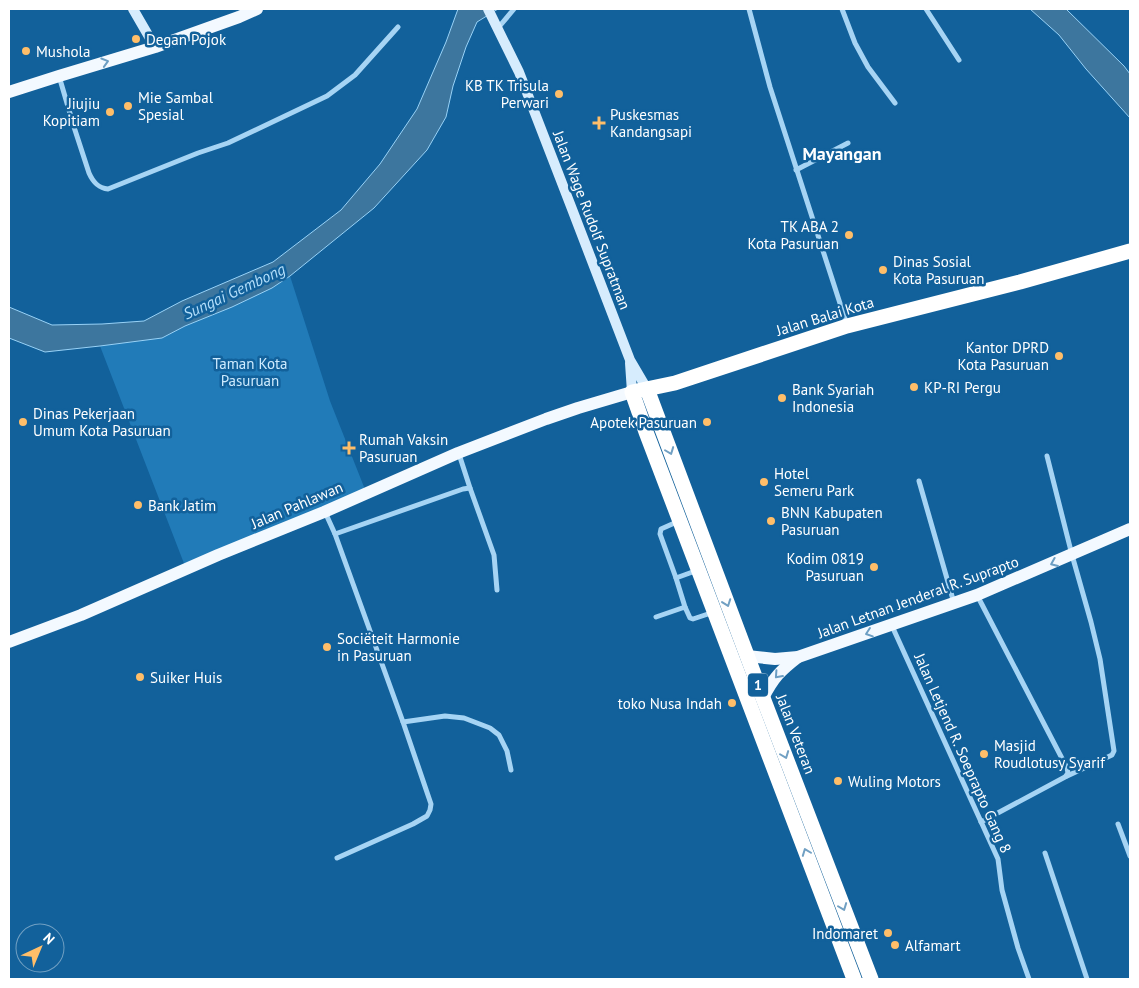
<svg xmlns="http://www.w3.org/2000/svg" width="1139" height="988" viewBox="0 0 1139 988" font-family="'PT Sans',sans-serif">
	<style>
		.green { fill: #217bb8 }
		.water { fill: #3d769e; stroke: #98d2f7 }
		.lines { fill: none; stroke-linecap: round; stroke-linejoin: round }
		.street { stroke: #a6d4f4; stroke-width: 5 }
		.secondary { stroke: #d6ecfd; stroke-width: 10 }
		.primary { stroke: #f3f9ff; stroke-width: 12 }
		.highway { stroke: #fff; stroke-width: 15 }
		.oneway { stroke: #6c9ec3 }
		.oneway2 { stroke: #71a0c3 }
		.poi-dot { fill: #ffbe69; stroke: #12619b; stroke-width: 2 }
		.labels { text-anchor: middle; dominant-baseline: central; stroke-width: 5; stroke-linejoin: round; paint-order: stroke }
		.shield { fill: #12619b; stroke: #b8d0e1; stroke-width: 1 }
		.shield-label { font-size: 14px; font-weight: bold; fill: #fff }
		.poi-label { font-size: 15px; fill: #fff; stroke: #12619b; text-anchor: start }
		.street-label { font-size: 15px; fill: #fff; stroke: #12619b }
		.park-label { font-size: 15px; fill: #ceebfe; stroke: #12619b }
		.water-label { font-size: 16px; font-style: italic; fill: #b3defa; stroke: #12619b }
		.quarter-label { font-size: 18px; font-weight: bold; fill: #fff; stroke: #12619b }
	</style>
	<rect width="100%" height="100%" fill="#12619b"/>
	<!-- green -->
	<path class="green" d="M290 276 330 401 366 492 185 566 100 346 162 338 185 326 272 288Z"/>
	<!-- water -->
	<g class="water">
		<path d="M458 9H498L477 22 466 47 453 86 446 117 427 150 374 208 290 276 272 288 232 307 185 326 162 338 100 346 45 352 9 338V307L52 325 102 324 144 321 182 301 273 262 341 210 380 164 417 109 446 42Z"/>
		<path d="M1030 9H1066L1124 66 1130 74V118L1086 69 1059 35Z"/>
	</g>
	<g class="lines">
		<!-- street -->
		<g class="street">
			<path d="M749 9 770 87 847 325"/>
			<path d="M842 9 855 43 868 67 895 103"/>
			<path d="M926 9 959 60"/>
			<path d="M498 28 514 9"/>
			<path d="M59 76 74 127 89 173C93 182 98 188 108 189L198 153 228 143 327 96 355 75 398 27"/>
			<path d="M796 170 848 143"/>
			<path d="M919 481 954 603"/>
			<path d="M470 488 494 555 497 590"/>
			<path d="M325 512 335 534 403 722 431 804 430 810 427 816 413 824 337 858"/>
			<path d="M679 521 661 529 660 534 676 578 698 570"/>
			<path d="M335 534 463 489 470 488 459 454"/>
			<path d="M676 578 685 607"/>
			<path d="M977 595 1067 768 1068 773 1066 776"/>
			<path d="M656 617 685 607 690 618 693 619 714 612"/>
			<path d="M892 626 998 859 1002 890 1018 948 1029 979"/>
			<path d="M403 722 445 716 464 718 490 728 499 735 507 751 511 770"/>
			<path d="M981 822 1065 777 1112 755 1114 751 1100 659 1091 622 1072 555 1047 456"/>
			<path d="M1118 824 1130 856"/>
			<path d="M1045 853 1087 979"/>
		</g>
		<!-- secondary -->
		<g class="secondary">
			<path d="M133 9 155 47"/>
			<path d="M488 9 519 72 572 209 630 360 647 389"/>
			<path d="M630 363 632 392"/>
		</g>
		<!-- primary -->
		<g class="primary">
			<path d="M9 92 59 76 155 47 239 17 257 9"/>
			<path d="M9 642 81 615 218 555 324 512 458 453 546 419 578 408 632 392"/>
			<path d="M747 656 775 659 798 657 977 595 1130 529"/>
			<path d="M763 698C774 677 780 671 798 657"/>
		</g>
		<!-- highway -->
		<g class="highway">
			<path d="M647 389 763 698 871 979"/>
			<path d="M854 979 646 432 632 392 675 383 847 326 1020 282 1130 251"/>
		</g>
	</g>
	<!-- one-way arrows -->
	<defs><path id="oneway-chevron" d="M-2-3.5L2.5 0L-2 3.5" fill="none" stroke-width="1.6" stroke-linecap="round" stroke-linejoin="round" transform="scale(1.25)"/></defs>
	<g class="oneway">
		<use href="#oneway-chevron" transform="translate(105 62) rotate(-17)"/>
		<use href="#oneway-chevron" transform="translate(1054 563) rotate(157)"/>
		<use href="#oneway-chevron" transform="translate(869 633) rotate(161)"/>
		<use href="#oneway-chevron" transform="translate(778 675) rotate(132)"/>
	</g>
	<g class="oneway2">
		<use href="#oneway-chevron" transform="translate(670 451) rotate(69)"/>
		<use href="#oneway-chevron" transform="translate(727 603) rotate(70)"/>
		<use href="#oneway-chevron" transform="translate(785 755) rotate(69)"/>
		<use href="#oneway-chevron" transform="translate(806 852) rotate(-111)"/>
		<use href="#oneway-chevron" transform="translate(843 907) rotate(69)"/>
	</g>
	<!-- markers -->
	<g class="poi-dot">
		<circle cx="136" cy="39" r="5"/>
		<circle cx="26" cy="51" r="5"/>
		<circle cx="559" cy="94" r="5"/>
		<circle cx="128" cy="106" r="5"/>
		<circle cx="110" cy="112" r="5"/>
		<path d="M596.5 115.5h5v5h5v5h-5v5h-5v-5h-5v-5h5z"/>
		<circle cx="849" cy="235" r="5"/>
		<circle cx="883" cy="270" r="5"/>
		<circle cx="1059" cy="356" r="5"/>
		<circle cx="914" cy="387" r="5"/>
		<circle cx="782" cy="398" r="5"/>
		<circle cx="23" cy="422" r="5"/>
		<circle cx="707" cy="422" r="5"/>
		<path d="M346.5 440.5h5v5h5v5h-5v5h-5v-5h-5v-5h5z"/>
		<circle cx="764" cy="482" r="5"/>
		<circle cx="138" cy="505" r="5"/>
		<circle cx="771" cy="521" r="5"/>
		<circle cx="874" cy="567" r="5"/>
		<circle cx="327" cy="647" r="5"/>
		<circle cx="140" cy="677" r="5"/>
		<circle cx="732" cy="703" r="5"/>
		<circle cx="984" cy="754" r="5"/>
		<circle cx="838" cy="781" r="5"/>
		<circle cx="888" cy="933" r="5"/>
		<circle cx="895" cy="945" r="5"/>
	</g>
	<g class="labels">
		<!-- shield labels -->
		<rect class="shield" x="748" y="673.5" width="20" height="23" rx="4"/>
		<g class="shield-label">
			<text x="758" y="685">1</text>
		</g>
		<!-- poi labels -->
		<g class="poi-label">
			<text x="146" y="39">Degan Pojok</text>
			<text x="36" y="51">Mushola</text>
			<text x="549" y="85" text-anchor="end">KB TK Trisula<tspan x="549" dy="17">Perwari</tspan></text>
			<text x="138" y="97">Mie Sambal<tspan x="138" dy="17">Spesial</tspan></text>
			<text x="100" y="103" text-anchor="end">Jiujiu<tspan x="100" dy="17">Kopitiam</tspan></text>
			<text x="610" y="114">Puskesmas<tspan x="610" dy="17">Kandangsapi</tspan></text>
			<text x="839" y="226" text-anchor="end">TK ABA 2<tspan x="839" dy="17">Kota Pasuruan</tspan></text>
			<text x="893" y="261">Dinas Sosial<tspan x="893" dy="17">Kota Pasuruan</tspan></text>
			<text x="1049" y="347" text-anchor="end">Kantor DPRD<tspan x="1049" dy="17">Kota Pasuruan</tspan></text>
			<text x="924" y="387">KP-RI Pergu</text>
			<text x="792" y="389">Bank Syariah<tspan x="792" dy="17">Indonesia</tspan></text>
			<text x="33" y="413">Dinas Pekerjaan<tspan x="33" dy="17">Umum Kota Pasuruan</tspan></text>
			<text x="697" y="422" text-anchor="end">Apotek Pasuruan</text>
			<text x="359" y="439">Rumah Vaksin<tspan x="359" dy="17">Pasuruan</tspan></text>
			<text x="774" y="473">Hotel<tspan x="774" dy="17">Semeru Park</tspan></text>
			<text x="148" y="505">Bank Jatim</text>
			<text x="781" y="512">BNN Kabupaten<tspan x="781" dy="17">Pasuruan</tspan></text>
			<text x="864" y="558" text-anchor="end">Kodim 0819<tspan x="864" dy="17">Pasuruan</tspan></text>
			<text x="337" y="638">Sociëteit Harmonie<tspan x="337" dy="17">in Pasuruan</tspan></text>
			<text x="150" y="677">Suiker Huis</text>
			<text x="722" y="703" text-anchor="end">toko Nusa Indah</text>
			<text x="994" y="745">Masjid<tspan x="994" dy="17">Roudlotusy Syarif</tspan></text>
			<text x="848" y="781">Wuling Motors</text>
			<text x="878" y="933" text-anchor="end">Indomaret</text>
			<text x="905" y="945">Alfamart</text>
		</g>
		<!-- street labels -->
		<g class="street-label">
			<text transform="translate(592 220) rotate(69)">Jalan Wage Rudolf Supratman</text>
			<text transform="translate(825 316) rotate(-17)">Jalan Balai Kota</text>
			<text transform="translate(297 505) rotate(-23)">Jalan Pahlawan</text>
			<text transform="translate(918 597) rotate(-20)">Jalan Letnan Jenderal R. Suprapto</text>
			<text transform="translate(796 734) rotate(69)">Jalan Veteran</text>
			<text transform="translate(963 753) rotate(66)">Jalan Letjend R. Soeprapto Gang 8</text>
		</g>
		<!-- park labels -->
		<g class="park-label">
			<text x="250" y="363">Taman Kota<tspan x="250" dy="17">Pasuruan</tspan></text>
		</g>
		<!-- water labels -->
		<g class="water-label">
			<text transform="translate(234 291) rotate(-25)">Sungai Gembong</text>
		</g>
		<!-- quarter labels -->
		<g class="quarter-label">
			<text x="842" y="153">Mayangan</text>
		</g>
	</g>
	<!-- border -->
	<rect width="1139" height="988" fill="none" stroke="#ffffff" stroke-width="20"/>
	<!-- north arrow -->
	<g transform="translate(40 948) rotate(44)"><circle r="24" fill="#12619b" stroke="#71a0c3"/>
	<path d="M0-4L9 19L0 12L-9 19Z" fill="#ffbe69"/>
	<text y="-8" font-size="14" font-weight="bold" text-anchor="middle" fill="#ffffff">N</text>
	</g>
</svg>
